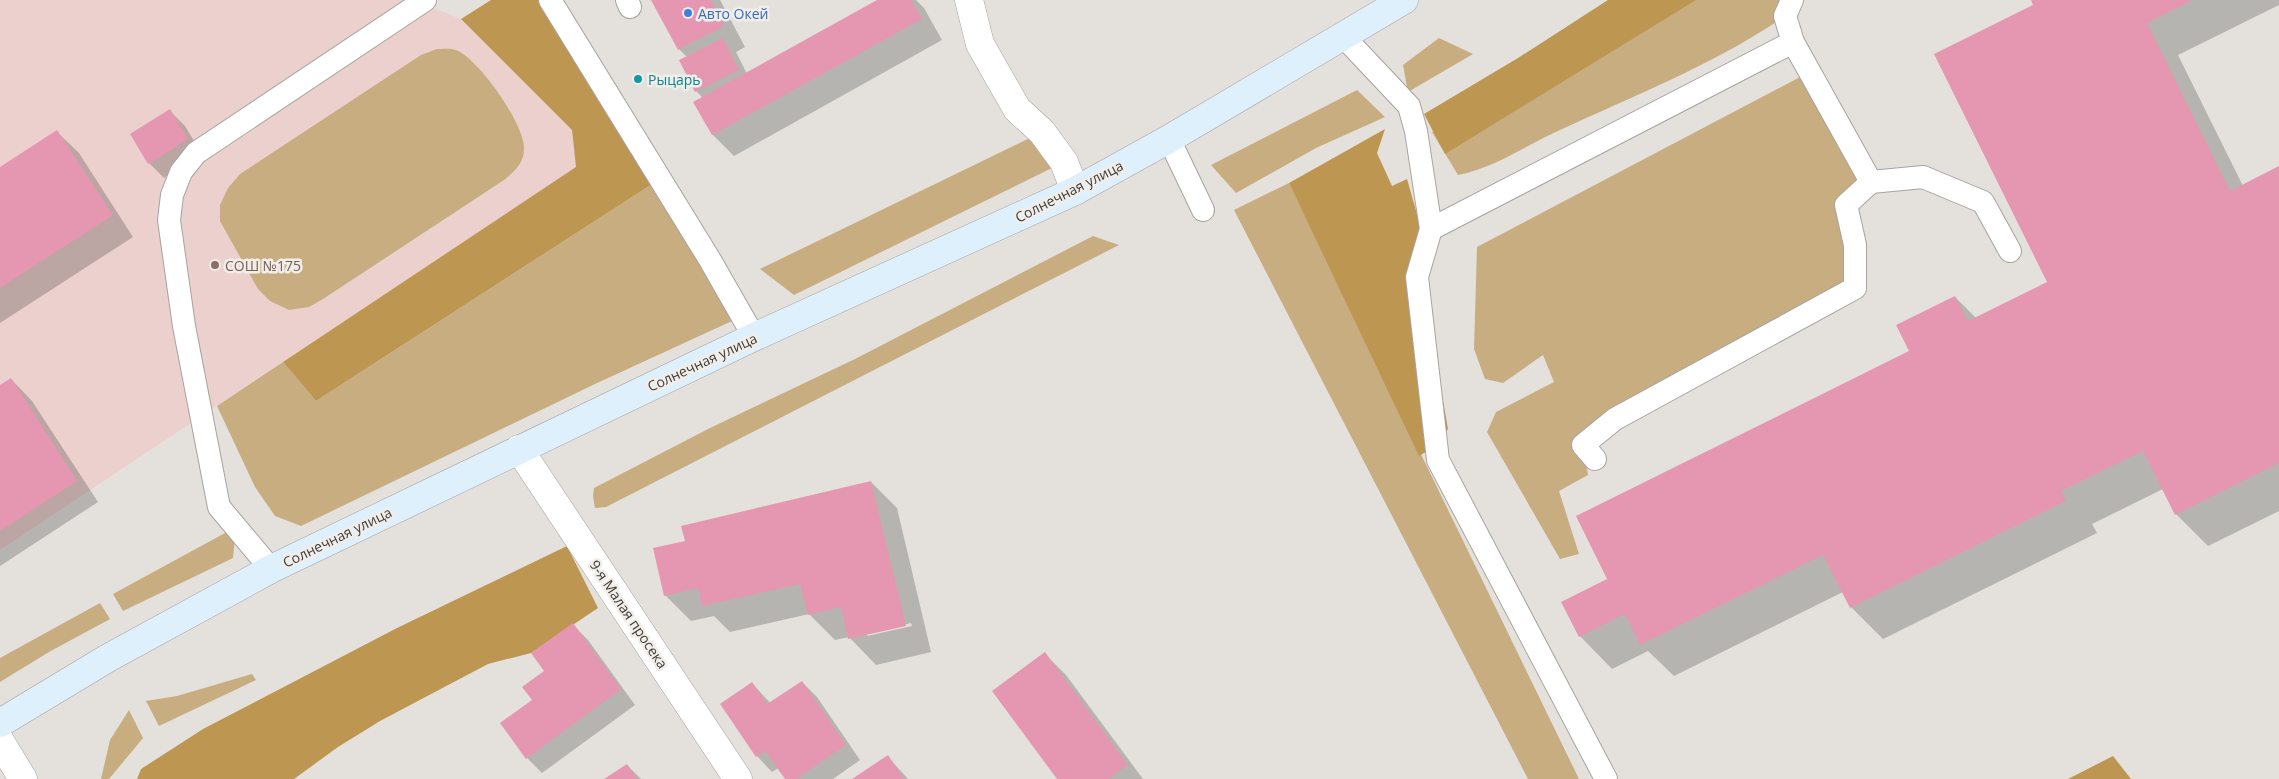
<svg xmlns="http://www.w3.org/2000/svg" width="2279" height="779" viewBox="0 0 2279 779" font-family="'Open Sans',sans-serif">
	<style>
		.education { fill: #ebd0cd }
		.green { fill: #c8ad81 }
		.forest { fill: #bd9651 }
		.shadow { fill: #0003; fill-rule: evenodd }
		.building { fill: #e597b1 }
		.lines { fill: none; stroke-linecap: round; stroke-linejoin: round }
		.lane-casing { stroke: #a7a39f; stroke-width: 24 }
		.street-casing { stroke: #a7a39f; stroke-width: 29 }
		.secondary-casing { stroke: #a7a39f; stroke-width: 29 }
		.lane { stroke: #fff; stroke-width: 22 }
		.street { stroke: #fff; stroke-width: 28 }
		.secondary { stroke: #dff0fd; stroke-width: 28 }
		.shop-dot { fill: #3f7fe0; stroke: #f1eee9; stroke-width: 2 }
		.culture-dot { fill: #0f9aa8; stroke: #f1eee9; stroke-width: 2 }
		.education-dot { fill: #8d6e63; stroke: #f1eee9; stroke-width: 2 }
		.labels { text-anchor: middle; dominant-baseline: central; stroke-width: 5; stroke-linejoin: round; paint-order: stroke }
		.shop-label { font-size: 14px; fill: #366cbe; stroke: #f1eee9; text-anchor: start }
		.culture-label { font-size: 14px; fill: #0d838f; stroke: #f1eee9; text-anchor: start }
		.street-label { font-size: 14px; fill: #3e3c3a; stroke: #f1eee9 }
		.education-label { font-size: 14px; fill: #785e54; stroke: #f1eee9; text-anchor: start }
	</style>
	<rect width="100%" height="100%" fill="#e4e1dc"/>
	<!-- education -->
	<path class="education" d="M0 0H413L461 19 572 130 576 167 0 550Z"/>
	<!-- green -->
	<g class="green">
		<path d="M1629 0H1781L1785 16C1715 64 1635 95 1558 131 1525 146 1494 168 1458 175L1432 132Z"/>
		<path d="M1439 38 1473 54 1408 92 1403 65Z"/>
		<path d="M437 49C442 49 451 48 456 50 479 59 525 125 524 149 524 163 514 172 504 180L323 299 309 307 289 310 270 301 258 289 220 221V205L228 188 240 174 421 55Z"/>
		<path d="M1802 76 1871 182 1846 205 1855 288 1583 445 1588 475 1559 491 1579 554 1560 559 1487 432 1496 412 1554 382 1543 355 1503 383 1485 379 1474 349 1477 247Z"/>
		<path d="M1357 90 1385 117 1316 148 1236 193 1211 165Z"/>
		<path d="M1042 132 1064 162 794 295 760 269Z"/>
		<path d="M660 179 734 301 732 321 595 384 301 526 275 516 255 487 217 406 283 362 316 401Z"/>
		<path d="M1289 183 1579 779H1528L1234 210Z"/>
		<path d="M1093 236 1119 245 606 507 595 508 593 496 594 488 710 428 855 359Z"/>
		<path d="M236 527 233 558 123 611 113 594Z"/>
		<path d="M100 603 110 619 49 652 0 682V658Z"/>
		<path d="M252 674 256 680 159 726 146 701 177 696Z"/>
		<path d="M129 710 143 738 109 779H101L110 740Z"/>
	</g>
	<!-- forest -->
	<g class="forest">
		<path d="M491 0H545L660 179 316 401 283 362 576 167 572 130 461 19Z"/>
		<path d="M1608 0H1696L1445 154 1424 114 1518 58Z"/>
		<path d="M1385 129 1377 153 1392 186 1407 179 1426 246 1427 309 1448 429 1434 447 1419 456 1289 183Z"/>
		<path d="M567 546 598 608 531 653 488 664 380 721 338 747 294 779H137L141 769 203 729 397 628Z"/>
		<path d="M2113 756 2131 779H2068Z"/>
	</g>
	<!-- shadow -->
	<g class="shadow">
		<path d="M653 0H720L745 47 736 52 747 74 879 0H916L924 8 942 40 734 156 713 135 695 103 703 98 696 91 687 57 679 49Z"/>
		<path d="M2032 0H2279V5L2178 55 2243 186 2279 168V511L2208 546 2176 514 2163 489 2092 524 2097 533 1883 639 1851 607 1843 592 1674 676 1648 651 1612 669 1580 636 1609 579 1911 352 1955 297 1976 318 2049 283 2035 5Z"/>
		<path d="M170 111 185 126 202 154 164 178 149 163Z"/>
		<path d="M57 132 79 153 133 237 0 323V168Z"/>
		<path d="M11 379 32 401 98 502 0 566V386Z"/>
		<path d="M871 482 897 508 931 652 876 665 849 637 835 640 809 614 730 632 714 616 691 621 665 595 686 542ZM911 623 912 626 867 636V634Z"/>
		<path d="M573 625 588 640 635 705 542 773 527 758 534 700 546 671Z"/>
		<path d="M1045 654 1066 675 1143 779H1059Z"/>
		<path d="M802 682 817 697 860 760 833 779H786L778 768 772 772 757 756 721 704 752 683 771 704Z"/>
		<path d="M888 757 908 779H854Z"/>
		<path d="M627 765 641 779H606Z"/>
	</g>
	<!-- building -->
	<g class="building">
		<path d="M651 0H711L724 26 678 50Z"/>
		<path d="M877 0H911L922 19 712 135 693 102Z"/>
		<path d="M2031 0H2193L2147 23 2230 191 2279 166V463L2175 515 2143 451 2061 491 2066 501 1850 608 1823 555 1640 645 1625 614 1579 637 1561 602 1607 579 1576 516 1909 351 1896 325 1955 296 1968 321 2047 282 1934 54 2033 5Z"/>
		<path d="M723 38 739 70 695 92 679 60Z"/>
		<path d="M170 109 188 139 148 164 130 134Z"/>
		<path d="M57 130 113 215 0 288V167Z"/>
		<path d="M11 378 77 481 0 531V385Z"/>
		<path d="M871 481 906 626 848 639 841 607 808 615 800 584 702 606 698 588 664 596 653 548 685 541 681 526Z"/>
		<path d="M573 623 621 689 526 759 500 723 532 700 522 687 544 671 531 653Z"/>
		<path d="M1045 652 1128 765 1108 779H1057L992 691Z"/>
		<path d="M802 681 846 745 796 779H785L765 751 756 757 720 704 752 682 767 704Z"/>
		<path d="M888 755 904 779H852Z"/>
		<path d="M627 764 637 779H604Z"/>
	</g>
	<g class="lines">
		<defs>
			<g id="lane">
				<path d="M550 0 710 260 754 337"/>
				<path d="M627 0 630 7"/>
				<path d="M1792 0 1785 16 1793 42 1871 182 1923 177 1983 202 2010 251"/>
				<path d="M1343 36 1409 106 1416 131 1431 229"/>
				<path d="M1169 139 1203 210"/>
				<path d="M1595 459 1583 445 1615 419 1855 288V245L1846 205 1871 182"/>
				<path d="M271 569 219 507 184 326 169 220 172 195 181 172 196 153 425 0"/>
				<path d="M1606 779 1438 460 1417 277 1431 229 1793 42"/>
			</g>
			<g id="street">
				<path d="M969 0 980 44 1017 109 1042 132 1064 162 1075 191"/>
				<path d="M519 449 738 779"/>
				<path d="M0 741 23 779"/>
			</g>
			<path id="secondary" d="M0 723 108 658 271 569 754 337 1075 191 1169 139 1404 0"/>
		</defs>
		<!-- lane casing -->
		<use href="#lane" class="lane-casing"/>
		<!-- street casing -->
		<use href="#street" class="street-casing"/>
		<!-- secondary casing -->
		<use href="#secondary" class="secondary-casing"/>
		<!-- lane -->
		<use href="#lane" class="lane"/>
		<!-- street -->
		<use href="#street" class="street"/>
		<!-- secondary -->
		<use href="#secondary" class="secondary"/>
	</g>
	<!-- markers -->
	<circle class="shop-dot" cx="688" cy="13" r="5"/>
	<circle class="culture-dot" cx="638" cy="79" r="5"/>
	<circle class="education-dot" cx="215" cy="265" r="5"/>
	<g class="labels">
		<!-- shop labels -->
		<g class="shop-label">
			<text x="698" y="13">Авто Окей</text>
		</g>
		<!-- culture labels -->
		<g class="culture-label">
			<text x="648" y="79">Рыцарь</text>
		</g>
		<!-- street labels -->
		<g class="street-label">
			<text transform="translate(1069 191) rotate(-27)">Солнечная улица</text>
			<text transform="translate(702 362) rotate(-25)">Солнечная улица</text>
			<text transform="translate(337 537) rotate(-26)">Солнечная улица</text>
			<text transform="translate(629 614) rotate(56)">9-я Малая просека</text>
		</g>
		<!-- education labels -->
		<g class="education-label">
			<text x="225" y="265">СОШ №175</text>
		</g>
	</g>
</svg>
